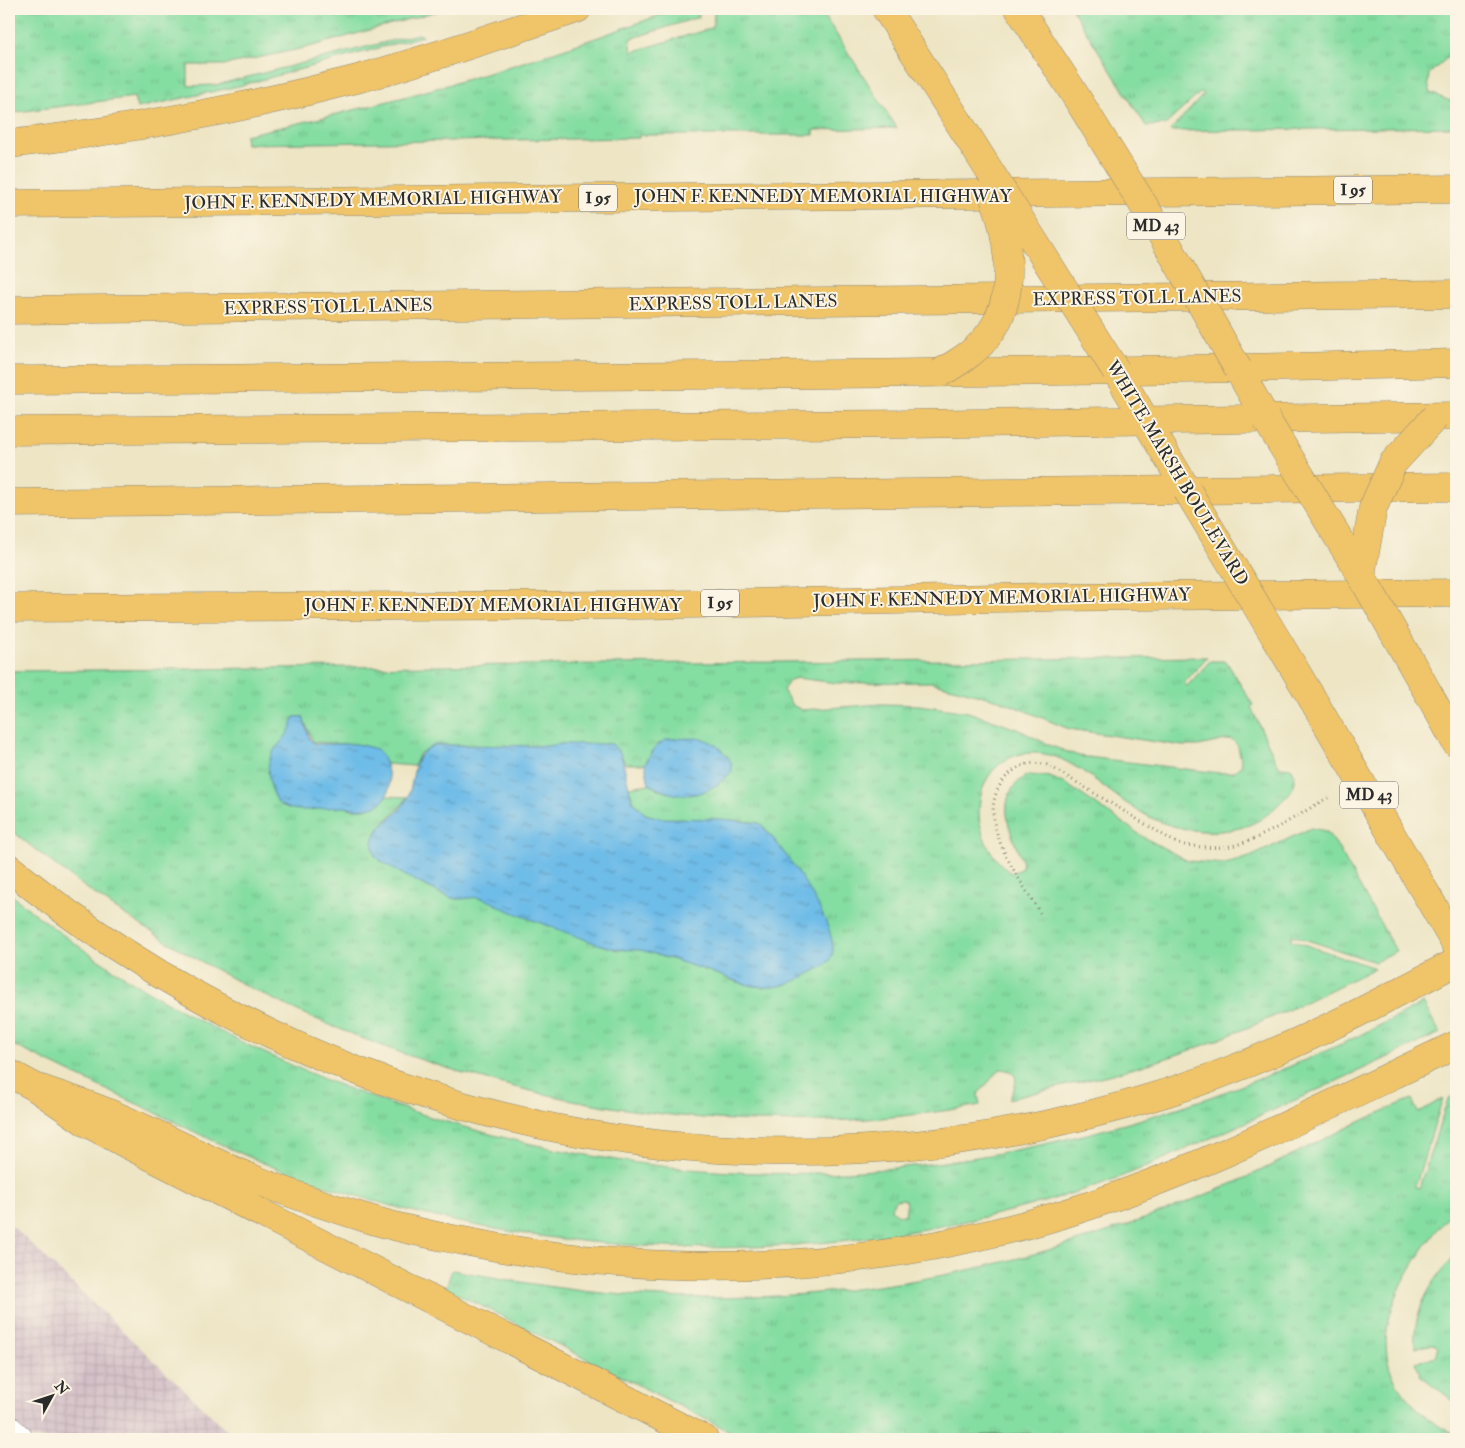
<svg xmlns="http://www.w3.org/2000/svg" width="1465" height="1448" viewBox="0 0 1465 1448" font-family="'IM FELL Double Pica',serif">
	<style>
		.industrial { fill: url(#industrial-grid) }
		.grass { fill: url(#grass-tufts); stroke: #588466; fill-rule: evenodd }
		.forest { fill: url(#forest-firs); stroke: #4b7459 }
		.water { fill: url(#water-ripples); stroke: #4c748a }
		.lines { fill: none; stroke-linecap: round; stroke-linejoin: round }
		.minor-casing { stroke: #8c8878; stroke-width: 29 }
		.highway-casing { stroke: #8c8878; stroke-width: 29 }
		.path { stroke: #8c8878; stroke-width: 3; stroke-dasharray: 1 4; stroke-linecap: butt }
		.minor { stroke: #fff; stroke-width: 28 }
		.highway { stroke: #f0c469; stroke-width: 28 }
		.highway-bridge-casing { stroke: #8c8878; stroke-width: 29; stroke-linecap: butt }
		.highway-bridge { stroke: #f0c469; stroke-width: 28 }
		.labels { text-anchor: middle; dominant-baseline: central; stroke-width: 4; stroke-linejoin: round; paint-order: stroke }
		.shield { fill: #fcf5e5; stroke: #6a6863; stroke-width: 1 }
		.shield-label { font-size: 16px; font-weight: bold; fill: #2b2b2b }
		.street-label { font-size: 18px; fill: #2b2b2b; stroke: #fcf5e5 }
	</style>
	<defs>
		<pattern id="industrial-grid" width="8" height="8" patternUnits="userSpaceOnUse" patternTransform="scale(1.25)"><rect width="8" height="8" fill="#d2bdc6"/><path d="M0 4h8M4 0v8" fill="none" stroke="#b4a3aa"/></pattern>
		<pattern id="grass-tufts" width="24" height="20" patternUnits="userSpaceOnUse" patternTransform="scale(1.25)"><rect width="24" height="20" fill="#84dda1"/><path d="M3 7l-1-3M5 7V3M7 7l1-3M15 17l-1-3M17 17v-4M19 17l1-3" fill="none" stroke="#72be8b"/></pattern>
		<pattern id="forest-firs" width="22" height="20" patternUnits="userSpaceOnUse" patternTransform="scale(1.25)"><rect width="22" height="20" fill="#6bbc87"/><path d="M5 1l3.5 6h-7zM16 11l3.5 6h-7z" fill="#58996f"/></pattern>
		<pattern id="water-ripples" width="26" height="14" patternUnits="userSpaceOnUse" patternTransform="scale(1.25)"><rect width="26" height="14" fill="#6ebce8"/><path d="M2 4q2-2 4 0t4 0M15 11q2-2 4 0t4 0" fill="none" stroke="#5b99bc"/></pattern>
	</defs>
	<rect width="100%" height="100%" fill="#fcf5e5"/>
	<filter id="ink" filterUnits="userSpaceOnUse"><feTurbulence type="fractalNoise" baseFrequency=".02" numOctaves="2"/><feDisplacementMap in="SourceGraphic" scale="10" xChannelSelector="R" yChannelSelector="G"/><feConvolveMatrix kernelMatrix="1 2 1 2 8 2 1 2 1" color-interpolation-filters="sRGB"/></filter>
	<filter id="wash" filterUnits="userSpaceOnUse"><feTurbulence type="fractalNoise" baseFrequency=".0096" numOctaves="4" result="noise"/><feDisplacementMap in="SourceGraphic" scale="20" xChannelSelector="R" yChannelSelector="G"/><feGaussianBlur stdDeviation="1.12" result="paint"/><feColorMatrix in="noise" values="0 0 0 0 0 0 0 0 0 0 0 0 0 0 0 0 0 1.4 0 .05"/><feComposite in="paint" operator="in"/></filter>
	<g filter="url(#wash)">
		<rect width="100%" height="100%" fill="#ede5c4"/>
		<!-- industrial -->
		<path class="industrial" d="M9 1223 236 1439H9Z"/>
		<!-- grass -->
		<g class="grass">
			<path d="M9 9H445L309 47 224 65H188V86L216 85 390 41 418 34 423 36 239 86 137 108 134 97 9 113Z"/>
			<path d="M677 9H698L699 17 630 39 632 52 712 28 715 9H820L897 128 814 130V135H639V138L246 144 245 135C353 112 461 84 566 48 603 36 640 22 677 9Z"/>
			<path d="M1072 9H1456V50L1429 74 1428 84 1431 93 1450 101 1456 96V127L1170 131 1204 94 1201 92 1165 125 1146 126Z"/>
			<path d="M1207 657 1184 683 1187 686 1210 661H1226L1253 705 1251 707 1275 759 1280 767 1291 768C1299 779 1294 789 1285 798 1274 809 1263 820 1249 825 1218 837 1174 831 1146 815 1118 801 1095 776 1067 762 1024 739 980 761 979 811 979 834 992 860 1011 873L1021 869 1023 863C1011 833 991 796 1028 775L1050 777 1066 784 1145 838 1188 861 1225 864 1250 857 1311 828 1326 831 1336 844 1396 951 1375 962 1292 935 1291 940 1375 968C1301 1005 1225 1041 1145 1065 1100 1078 1054 1088 1009 1099 1017 1085 1022 1071 1000 1069L978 1094 980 1105C635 1167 274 1051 9 828V671ZM796 678 837 683 930 682 999 700 1069 729 1183 746H1198L1231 739 1238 746 1242 765 1233 772 1219 773 1079 756 1051 746 1017 729 968 712 919 705 881 704 802 710 792 705 783 690 790 680ZM294 717H303L313 742 345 744 385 762 386 764 414 766 420 753 435 745 547 746 611 744 621 754 625 764H645L651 753 668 739H685L659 790 649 784 629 787C631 797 635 806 644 813 658 823 730 820 751 822L759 823 765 828 815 900 784 985 762 987 737 982 709 971 637 948 618 950C573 935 529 918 486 899 475 895 466 899 456 899 448 898 379 863 375 856 374 854 373 848 373 845 373 824 399 814 407 797L385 796 383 801 365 809H352L344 806 294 809 272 753 290 734Z"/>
			<path d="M9 893C235 1081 567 1192 861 1171 1059 1156 1250 1096 1423 1003L1440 1033C1374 1064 1307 1095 1240 1125 1194 1145 1149 1167 1101 1184 839 1273 542 1269 284 1171 236 1153 191 1130 146 1108 100 1087 54 1065 9 1043ZM903 1199 907 1202 905 1215C899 1216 894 1213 891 1208L895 1200Z"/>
			<path d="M1456 1094V1207C1412 1258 1350 1343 1413 1404 1425 1416 1439 1429 1456 1433V1439H1050L1029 1434 933 1437 932 1439H745L446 1288 452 1270C509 1280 567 1291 625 1295 810 1308 997 1277 1170 1209 1199 1197 1229 1186 1258 1172 1309 1147 1359 1120 1412 1099L1418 1113 1443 1098 1415 1187 1419 1188 1448 1099Z"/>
			<path d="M1456 1254V1403L1420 1375 1416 1362 1435 1356 1438 1347 1434 1344 1415 1348C1412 1310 1432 1281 1456 1254Z"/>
		</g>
		<!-- forest -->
		<path class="forest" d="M1029 1434 1050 1439H932V1437Z"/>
		<!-- water -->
		<g class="water">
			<path d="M294 717H303L310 740 316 744H357L377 749C389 763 398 798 375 806 361 811 354 807 341 807 320 807 297 816 278 803 269 786 262 763 277 747 286 736 291 731 294 717Z"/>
			<path d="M668 739C692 739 707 733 724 753 730 759 732 762 732 771 709 798 679 802 649 784L645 764 657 745Z"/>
			<path d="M563 744H612L621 754 632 800 645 814 661 818 722 819 759 823C779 841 845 932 831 958 827 966 817 970 809 974 795 982 778 989 761 987 742 985 726 977 708 971 688 964 668 958 648 952 637 948 628 951 617 949 601 946 584 939 568 933 547 925 526 918 505 909 498 906 492 901 484 899 474 895 463 901 453 898 442 895 379 864 375 855 365 830 393 820 404 804 418 783 407 755 435 745L547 746Z"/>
		</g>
	</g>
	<g filter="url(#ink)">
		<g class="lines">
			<defs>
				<path id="minor" d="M9 1430 19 1439"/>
				<g id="highway">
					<path d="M886 9 958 121"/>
					<path d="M1019 9 1070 87"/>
					<path d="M9 144C126 130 243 109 357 79 432 59 504 33 577 9"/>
					<path d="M9 204 1456 189"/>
					<path d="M9 310 1456 294"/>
					<path d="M1238 369 1266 419"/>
					<path d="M1116 371 1187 490"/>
					<path d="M9 380C491 376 974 376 1456 363"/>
					<path d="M9 431 908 424 1456 416"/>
					<path d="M9 503 1456 487"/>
					<path d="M9 608 641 605 1051 597 1456 593"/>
					<path d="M1431 698 1456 743"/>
					<path d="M1313 700 1456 945"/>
					<path d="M9 868C337 1135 760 1221 1166 1093 1268 1061 1362 1012 1456 962"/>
					<path d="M9 1073 35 1087 87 1123 128 1145 704 1439"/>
					<path d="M35 1087C56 1094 78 1101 99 1109 148 1128 194 1153 242 1174 283 1192 326 1206 369 1219 412 1232 457 1240 501 1248 688 1279 875 1270 1057 1216 1195 1174 1326 1106 1456 1045"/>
				</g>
			</defs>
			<!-- minor casing -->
			<use href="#minor" class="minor-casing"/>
			<!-- highway casing -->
			<use href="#highway" class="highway-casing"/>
			<!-- path -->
			<path class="path" d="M1040 913C1019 876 969 816 1007 776 1020 764 1031 761 1048 765L1178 844C1198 847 1220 850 1239 844 1272 834 1302 812 1331 796"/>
			<!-- minor -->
			<use href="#minor" class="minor"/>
			<!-- highway -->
			<use href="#highway" class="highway"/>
			<defs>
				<g id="highway-bridge">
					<path d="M1070 87 1162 235 1238 369"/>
					<path d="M958 121 1116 371"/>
					<path d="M940 373C957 363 974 353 986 338 1020 299 1009 234 991 190"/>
					<path d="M1266 419 1361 575 1431 698"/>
					<path d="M1187 490 1313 700"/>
					<path d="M1361 575 1373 508 1393 463 1435 417"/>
				</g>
			</defs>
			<!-- highway-bridge casing -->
			<use href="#highway-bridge" class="highway-bridge-casing"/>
			<!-- highway-bridge -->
			<use href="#highway-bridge" class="highway-bridge"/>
		</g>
	</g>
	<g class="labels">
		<!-- shield labels -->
		<g class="shield">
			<rect x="1334" y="176.5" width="38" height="27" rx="4"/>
			<rect x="579" y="184.5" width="38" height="27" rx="4"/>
			<rect x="1127" y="212.5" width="58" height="27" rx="4"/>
			<rect x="701" y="589.5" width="38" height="27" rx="4"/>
			<rect x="1340" y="781.5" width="58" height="27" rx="4"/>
		</g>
		<g class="shield-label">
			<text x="1353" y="190">I 95</text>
			<text x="598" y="198">I 95</text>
			<text x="1156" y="226">MD 43</text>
			<text x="720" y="603">I 95</text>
			<text x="1369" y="795">MD 43</text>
		</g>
		<!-- street labels -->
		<g class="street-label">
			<text x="823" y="196">JOHN F. KENNEDY MEMORIAL HIGHWAY</text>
			<text transform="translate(373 200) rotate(-1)">JOHN F. KENNEDY MEMORIAL HIGHWAY</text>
			<text transform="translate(1137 298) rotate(-1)">EXPRESS TOLL LANES</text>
			<text transform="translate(733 303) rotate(-1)">EXPRESS TOLL LANES</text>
			<text transform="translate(328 307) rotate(-1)">EXPRESS TOLL LANES</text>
			<text transform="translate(1177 473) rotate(59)">WHITE MARSH BOULEVARD</text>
			<text transform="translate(1002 598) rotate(-1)">JOHN F. KENNEDY MEMORIAL HIGHWAY</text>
			<text x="493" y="605">JOHN F. KENNEDY MEMORIAL HIGHWAY</text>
		</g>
	</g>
	<!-- margin -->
	<rect width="1465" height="1448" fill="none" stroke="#fcf5e5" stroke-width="30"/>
	<!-- north arrow -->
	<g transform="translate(52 1396) rotate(50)" stroke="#fcf5e5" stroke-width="4" paint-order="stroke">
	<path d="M0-4L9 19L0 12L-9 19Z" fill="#2b2b2b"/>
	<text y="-8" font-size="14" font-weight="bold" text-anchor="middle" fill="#2b2b2b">N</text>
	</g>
</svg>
